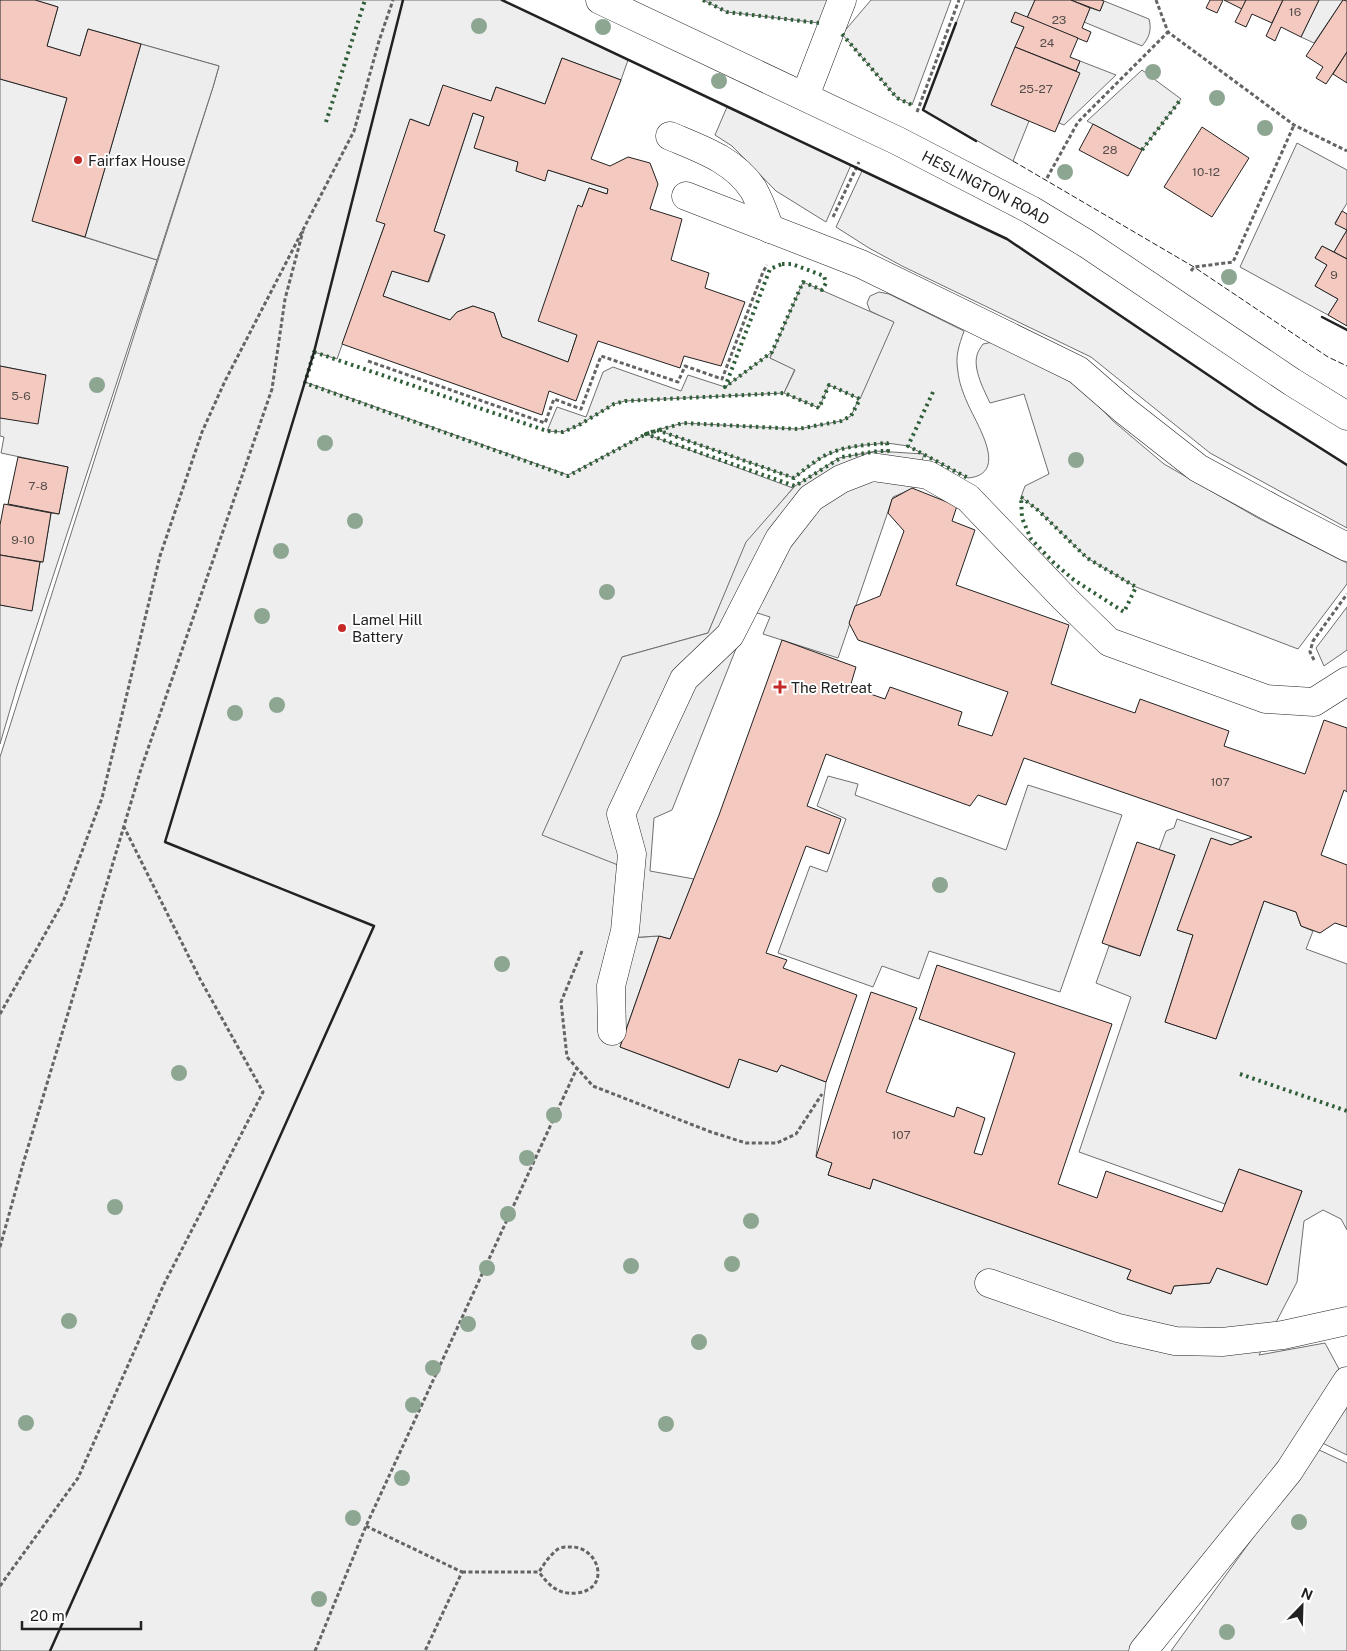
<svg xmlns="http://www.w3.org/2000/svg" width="1347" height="1651" viewBox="0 0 1347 1651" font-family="'Public Sans',sans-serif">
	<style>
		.green { fill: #eee; stroke: #6f6f6f }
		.parking { fill: #ededed; stroke: #6f6f6f }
		.building { fill: #f3c9c0; stroke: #222; fill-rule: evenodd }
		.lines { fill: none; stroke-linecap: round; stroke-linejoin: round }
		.minor-casing { stroke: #222; stroke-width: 29 }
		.path { stroke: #646464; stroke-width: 3; stroke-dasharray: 4 2.5; stroke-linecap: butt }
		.minor { stroke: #fff; stroke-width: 28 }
		.hedge { stroke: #2f5e38; stroke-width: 4; stroke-dasharray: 2.5 4; stroke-linecap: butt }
		.fence { stroke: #222; stroke-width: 1; stroke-dasharray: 6 2.5; stroke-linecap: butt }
		.wall { stroke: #222; stroke-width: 2.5 }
		.tree { fill: #8da692 }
		.poi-dot { fill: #c62828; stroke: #fff; stroke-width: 2 }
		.labels { text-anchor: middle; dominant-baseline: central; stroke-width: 4; stroke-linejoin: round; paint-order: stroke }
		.number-label { font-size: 12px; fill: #564c4a }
		.poi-label { font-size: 15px; fill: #222; stroke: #fff; text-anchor: start }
		.street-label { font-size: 15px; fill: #222; stroke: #fff }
	</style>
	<rect width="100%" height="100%" fill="#fff"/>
	<!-- green -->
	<g class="green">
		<path d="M35 0H502L628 60 621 80 562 58 545 104 496 87 491 101 443 86 429 126 411 119 385 224 337 359 314 352 305 382 568 475 646 434 793 488 747 543 708 633 622 657 623 867 611 939 659 936 620 1047 728 1088 739 1059 777 1072 781 1065 826 1082 816 1156 832 1163 828 1175 870 1189 873 1179 1131 1270 1127 1279 1171 1294 1174 1286 1210 1283 1217 1268 1267 1285 1302 1191 1239 1169 1225 1204 1079 1152 1131 997 1096 983 1109 946 1140 956 1175 855 1159 850 1166 831 1174 828 1177 819 1242 841 1231 845 1211 839 1177 930 1193 935 1165 1022 1216 1039 1264 901 1296 912 1301 926 1313 931 1306 949 1347 964V1230L1341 1219 1323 1210 1304 1221 1297 1282 1259 1355 1325 1343 1339 1369 1310 1437 1137 1651H0V757L213 87 219 66 88 29 80 56 47 46 58 7Z"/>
		<path d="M703 0H830L819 23 727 12Z"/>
		<path d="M871 0H951L912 105 897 98 842 34Z"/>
		<path d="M965 0H1035L1027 18 1015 13 1011 22 1024 27 992 105 1029 121 1013 161 923 110Z"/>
		<path d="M1319 0H1343L1314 43 1301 37Z"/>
		<path d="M1104 1 1149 19C1152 30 1149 38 1142 46L1084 22 1090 8 1100 11Z"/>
		<path d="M1080 61 1116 75 1064 125 1059 123 1079 73 1076 71Z"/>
		<path d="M1142 70 1181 99 1142 150 1087 121Z"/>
		<path d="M0 79 67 98 33 221 157 260 17 686 0 744V605L32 610 40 562H43L51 513 59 514 68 467 1 453 4 437 0 436V418L46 375 0 366Z"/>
		<path d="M727 107 851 165 826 222 776 191 732 146 715 135Z"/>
		<path d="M473 113 484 117 475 148 518 162 516 171 544 180 548 170 608 189 607 194 589 188 582 207 577 335 568 362 502 337 494 313 473 306 457 312 450 320 383 296 392 271 429 282 445 235 434 231Z"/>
		<path d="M1297 143 1347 170V203L1335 223 1347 230 1334 252 1322 246 1315 258 1327 265 1315 286 1338 299 1328 315 1240 267Z"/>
		<path d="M862 171 1007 239 1257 408 1347 465V528L1210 453 1091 357 902 266 869 248 836 227Z"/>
		<path d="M879 292 889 294 964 331C959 346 955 355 958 372 959 382 963 393 967 402 975 422 1011 474 968 478L908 446 887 443 865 445 841 449 821 458 794 478 657 430 683 423 798 429 841 421 851 416 893 322 870 311 867 303 870 296Z"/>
		<path d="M993 342 1051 370 1085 391 1113 421 1164 464 1258 518 1347 563V584L1298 649 1136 587 1087 558 1039 511 1021 497 1025 486 1049 474 1024 394 990 403C984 390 973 370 977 355 978 351 981 347 983 344Z"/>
		<path d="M772 352 770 358 795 369 784 393 625 401 614 404 579 425 563 432 547 431 557 407 586 417 603 372 613 367 681 391 688 375 725 387Z"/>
		<path d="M1347 607V650L1324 666 1316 648Z"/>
		<path d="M828 776 858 784 855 795 1006 850 1028 785 1122 815 1060 992 929 951 919 979 882 966 873 987 778 953 810 866 827 872 846 819 817 806Z"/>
		<path d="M1317 1449 1347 1463V1651H1171Z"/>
	</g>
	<!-- parking -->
	<g class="parking">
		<path d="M141 44 219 66 213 87 157 260 85 237Z"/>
		<path d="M803 282 894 322 860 399 829 385 819 408 784 393 795 370 770 358Z"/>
		<path d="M876 451 924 454 914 488 893 497 838 658 763 634 770 617 751 611 672 810 654 818 650 871 694 879 670 939 658 936 610 939 623 867 542 835 622 657 708 633 746 542 795 486 839 458Z"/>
		<path d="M1347 1381V1455L1310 1437Z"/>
	</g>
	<!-- building -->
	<g class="building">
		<path d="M0 0H35L58 7 47 46 80 56 88 29 141 44 85 237 32 221 67 98 0 79Z"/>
		<path d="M1035 0H1071L1090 8 1082 28 1091 32 1087 42 1027 18Z"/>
		<path d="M1071 0H1101L1104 1 1100 11Z"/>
		<path d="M1210 0H1223L1217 13 1206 8Z"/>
		<path d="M1224 0H1246L1242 9Z"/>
		<path d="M1246 0H1283L1272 23 1252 14 1246 27 1235 22Z"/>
		<path d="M1283 0H1319L1301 37 1281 27 1275 41 1266 36Z"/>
		<path d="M1343 0 1347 1V52L1326 84 1316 78 1323 67 1306 56Z"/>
		<path d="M1015 12 1078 38 1070 57 1080 61 1076 71 1015 47 1024 27 1011 22Z"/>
		<path d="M1015 47 1080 73 1055 132 991 105Z"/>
		<path d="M1347 52V83L1333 74Z"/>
		<path d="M562 58 621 80 591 159 610 166 628 157 650 163 658 184 650 209 682 219 671 260 709 273 705 288 745 302 721 366 684 356 680 368 598 341 576 401 549 391 542 415 342 344 385 224 376 221 410 119 429 126 443 85 491 101 496 87 545 104ZM473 113 484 117 474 148 518 162 516 171 545 181 548 170 608 189 607 194 589 188 582 207 578 205 538 321 577 335 568 362 502 337 494 313 473 306 457 312 450 320 383 296 392 271 428 282 445 235 434 231Z"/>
		<path d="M1093 124 1142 150 1128 176 1079 150Z"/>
		<path d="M1202 127 1249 158 1212 217 1164 187Z"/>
		<path d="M1342 211 1347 214V259L1334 252 1347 230 1335 224Z"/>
		<path d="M1322 246 1347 259V326L1328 315 1338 299 1315 286 1327 265 1315 258Z"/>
		<path d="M0 366 46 375 38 424 0 418Z"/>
		<path d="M18 457 68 467 59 514 8 504Z"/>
		<path d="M912 488 957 506 952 521 975 530 956 585 1069 625 1051 684 1135 713 1140 699 1229 731 1224 746 1305 774 1324 720 1347 728V792L1344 790 1321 855 1347 865V927L1335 923 1320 933 1301 926 1296 912 1264 901 1216 1039 1165 1022 1193 935 1177 930 1211 838 1231 845 1252 837 1024 758 1006 805 978 795 970 806 826 754 807 806 841 819 829 854 806 846 766 953 787 960 783 968 857 995 826 1082 781 1065 777 1072 739 1059 729 1088 620 1047 659 936 670 939 719 815 782 640 856 667 850 687 885 699 890 687 962 712 958 725 992 736 1008 692 858 640 849 623 855 606 880 596 904 531 888 513 892 499Z"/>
		<path d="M4 504 51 513 43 562 0 555V525Z"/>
		<path d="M0 555 40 562 32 611 0 605Z"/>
		<path d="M1137 842 1175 855 1140 956 1102 943Z"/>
		<path d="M937 965 1112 1024 1058 1184 1097 1198 1106 1171 1222 1212 1239 1169 1302 1191 1267 1285 1217 1268 1210 1283 1174 1286 1171 1294 1127 1279 1131 1270 873 1179 870 1189 828 1175 832 1163 816 1157 871 992 917 1008 886 1092 954 1117 957 1107 985 1118 974 1153 982 1155 1015 1053 919 1019Z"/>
	</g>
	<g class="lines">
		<defs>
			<g id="minor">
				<path id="s1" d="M600 0 898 141 1031 210 1087 244 1292 382 1347 416"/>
				<path d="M805 96 842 0"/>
				<path d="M670 136C701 149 734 160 753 189 760 201 765 216 770 229"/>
				<path d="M686 196 861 264 1078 370 1124 410 1198 468 1279 512 1347 547"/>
				<path d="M612 1031 611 986 625 931 632 854 621 814 684 679 730 635 779 539 811 498 841 479 872 467 928 475 968 498 1064 598 1109 642 1266 699 1314 702 1347 681"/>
				<path d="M989 1283 1118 1328 1175 1341 1222 1342 1283 1335 1347 1321"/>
				<path d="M1143 1651 1289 1471 1347 1381"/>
			</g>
		</defs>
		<!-- minor casing -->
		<use href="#minor" class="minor-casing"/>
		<!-- path -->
		<g class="path">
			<path d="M1156 0 1168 32 1294 125 1347 151"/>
			<path d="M917 112 959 0"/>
			<path d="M1047 178 1078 122 1168 32"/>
			<path d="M833 217 859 162"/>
			<path d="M1191 271 1194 267 1233 262 1294 125"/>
			<path d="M368 361 545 423 554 399 581 409 601 356 678 382 685 366 722 379 763 272 767 265"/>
			<path d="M1314 660 1310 652 1313 641 1347 594"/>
			<path d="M582 951 561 1002 567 1057 593 1086 711 1132 746 1143H777L796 1134 822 1094"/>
			<path d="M0 1014 63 902 102 798 160 556 202 432 225 381 354 131 379 41 393 0"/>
			<path d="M0 1247 23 1164 141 769 272 389 285 299 303 231"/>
			<path d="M366 1526 462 1572 425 1651"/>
			<path d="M462 1572H539C544 1564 550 1555 558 1549 562 1547 566 1547 569 1547 599 1545 612 1589 577 1593 559 1595 549 1586 539 1572"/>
			<path d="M0 1586 78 1478 164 1284 263 1092 200 979 124 827"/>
			<path d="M315 1651 366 1526 577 1068"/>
		</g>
		<!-- minor -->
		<use href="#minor" class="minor"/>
		<!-- hedge -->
		<g class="hedge">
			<path d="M703 0 727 12 819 23"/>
			<path d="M842 34 897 98 912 105"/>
			<path d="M326 122 365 0"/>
			<path d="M1142 150 1181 99"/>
			<path d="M782 264H792L824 276 826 283 822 290 803 282 772 352 725 387 770 269Z"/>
			<path d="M314 352 547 431 563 432 579 425 614 404 625 401 784 393 819 408 829 385 860 399 851 416 841 421 798 429 683 423 646 434 568 476 305 383Z"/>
			<path d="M933 392 908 446 968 478"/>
			<path d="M657 430 794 478C802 471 810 465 819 459 839 446 864 445 887 443L888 451H878L842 457 795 486 646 434Z"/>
			<path d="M1021 497 1039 511 1087 558 1136 587 1124 612 1074 580 1054 563 1031 539 1022 518Z"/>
			<path d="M1240 1074 1347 1111"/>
		</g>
		<!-- fence -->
		<path class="fence" d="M1013 161 1194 267 1328 357 1347 366"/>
		<!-- wall -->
		<g class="wall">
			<path d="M502 0 1007 239 1257 408 1347 465"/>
			<path d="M956 23 923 110 976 141"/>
			<path d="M1322 317 1347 330"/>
			<path d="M50 1651 374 926 165 842 314 352 403 0"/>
		</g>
	</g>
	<!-- trees -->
	<g class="tree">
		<circle cx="479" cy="26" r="8"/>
		<circle cx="603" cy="27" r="8"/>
		<circle cx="1153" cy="72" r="8"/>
		<circle cx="719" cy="81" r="8"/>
		<circle cx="1217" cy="98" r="8"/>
		<circle cx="1265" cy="128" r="8"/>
		<circle cx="1065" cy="172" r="8"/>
		<circle cx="1229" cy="277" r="8"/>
		<circle cx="97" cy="385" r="8"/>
		<circle cx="325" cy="443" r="8"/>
		<circle cx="1076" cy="460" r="8"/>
		<circle cx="355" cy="521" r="8"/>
		<circle cx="281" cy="551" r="8"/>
		<circle cx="607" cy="592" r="8"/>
		<circle cx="262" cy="616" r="8"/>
		<circle cx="277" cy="705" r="8"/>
		<circle cx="235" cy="713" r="8"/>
		<circle cx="940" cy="885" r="8"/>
		<circle cx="502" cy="964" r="8"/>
		<circle cx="179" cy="1073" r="8"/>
		<circle cx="554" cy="1115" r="8"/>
		<circle cx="527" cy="1158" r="8"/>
		<circle cx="115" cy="1207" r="8"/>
		<circle cx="508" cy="1214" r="8"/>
		<circle cx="751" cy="1221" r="8"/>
		<circle cx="732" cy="1264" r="8"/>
		<circle cx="631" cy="1266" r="8"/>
		<circle cx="487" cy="1268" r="8"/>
		<circle cx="69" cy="1321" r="8"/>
		<circle cx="468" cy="1324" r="8"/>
		<circle cx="699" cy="1342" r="8"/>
		<circle cx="433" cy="1368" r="8"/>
		<circle cx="413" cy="1405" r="8"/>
		<circle cx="26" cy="1423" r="8"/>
		<circle cx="666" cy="1424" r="8"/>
		<circle cx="402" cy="1478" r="8"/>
		<circle cx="353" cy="1518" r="8"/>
		<circle cx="1299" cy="1522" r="8"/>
		<circle cx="319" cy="1599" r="8"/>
		<circle cx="1227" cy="1632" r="8"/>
	</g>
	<!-- markers -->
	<g class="poi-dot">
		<circle cx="78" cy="160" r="5"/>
		<circle cx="342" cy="628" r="5"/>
		<path d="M777.5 679.5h5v5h5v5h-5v5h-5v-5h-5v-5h5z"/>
	</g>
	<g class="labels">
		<!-- number labels -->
		<g class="number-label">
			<text x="1295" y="12">16</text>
			<text x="1059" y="20">23</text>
			<text x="1047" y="43">24</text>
			<text x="1036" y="89">25-27</text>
			<text x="1110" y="150">28</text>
			<text x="1206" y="172">10-12</text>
			<text x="1334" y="275">9</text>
			<text x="21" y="396">5-6</text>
			<text x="38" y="486">7-8</text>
			<text x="23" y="540">9-10</text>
			<text x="1220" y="782">107</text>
			<text x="901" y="1135">107</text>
		</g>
		<!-- poi labels -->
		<g class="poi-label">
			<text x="88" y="160">Fairfax House</text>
			<text x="352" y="619">Lamel Hill<tspan x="352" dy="17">Battery</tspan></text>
			<text x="791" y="687">The Retreat</text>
		</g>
		<!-- street labels -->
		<g class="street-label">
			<text stroke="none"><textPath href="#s1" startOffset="429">HESLINGTON ROAD</textPath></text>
		</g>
	</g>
	<!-- north arrow -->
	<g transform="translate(1302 1606) rotate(23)" stroke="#ffffff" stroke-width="4" paint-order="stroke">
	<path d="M0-4L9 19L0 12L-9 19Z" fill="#222222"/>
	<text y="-8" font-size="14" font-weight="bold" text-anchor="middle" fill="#222222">N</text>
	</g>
	<!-- scale -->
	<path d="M22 1621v8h119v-8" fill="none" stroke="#222222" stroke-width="2.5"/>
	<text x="30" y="1621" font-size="15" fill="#222222" stroke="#ffffff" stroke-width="4" paint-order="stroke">20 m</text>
</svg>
